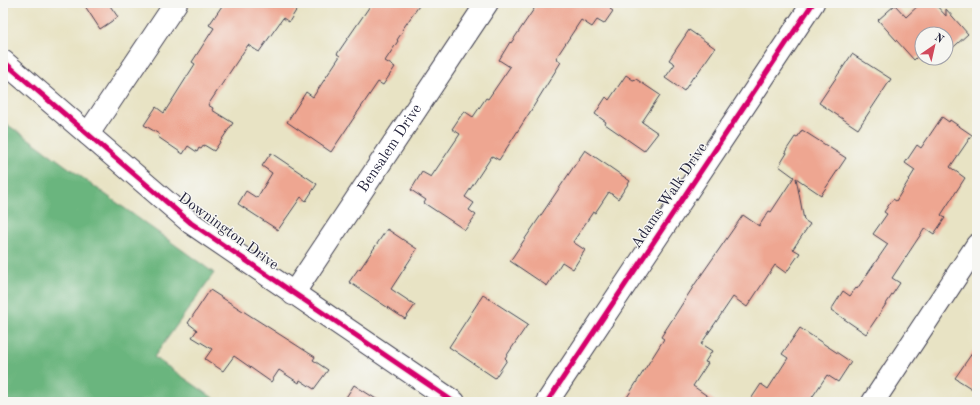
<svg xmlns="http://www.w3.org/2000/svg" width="980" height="405" viewBox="0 0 980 405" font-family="'Old Standard TT',serif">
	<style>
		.forest { fill: #6ab57e; stroke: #466c5c }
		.building { fill: #eea691 }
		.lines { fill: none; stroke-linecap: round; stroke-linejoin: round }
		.street-casing { stroke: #403f50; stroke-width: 24 }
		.street { stroke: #fff; stroke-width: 22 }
		.cycleway-casing { stroke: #f6f6f2; stroke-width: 8 }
		.cycleway { stroke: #d6006c; stroke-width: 5 }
		.labels { text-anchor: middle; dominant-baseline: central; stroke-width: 3; stroke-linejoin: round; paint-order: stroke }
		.street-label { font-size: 15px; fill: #22223b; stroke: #f6f6f2 }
	</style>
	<rect width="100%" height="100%" fill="#f6f6f2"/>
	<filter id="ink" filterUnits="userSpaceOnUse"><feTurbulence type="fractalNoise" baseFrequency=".025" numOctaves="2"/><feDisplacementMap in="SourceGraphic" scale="8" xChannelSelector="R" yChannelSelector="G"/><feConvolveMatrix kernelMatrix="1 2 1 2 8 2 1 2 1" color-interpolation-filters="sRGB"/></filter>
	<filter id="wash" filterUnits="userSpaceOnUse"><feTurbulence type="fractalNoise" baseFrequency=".012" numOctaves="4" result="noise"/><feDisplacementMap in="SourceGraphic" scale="16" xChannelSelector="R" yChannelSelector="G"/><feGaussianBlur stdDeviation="0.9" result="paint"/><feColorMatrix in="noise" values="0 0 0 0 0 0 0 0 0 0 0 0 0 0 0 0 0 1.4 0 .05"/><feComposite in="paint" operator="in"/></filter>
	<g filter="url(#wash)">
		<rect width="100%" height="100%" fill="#e8e3c4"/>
		<!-- forest -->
		<path class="forest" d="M3 122 29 139 214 273 154 357 219 402H3Z"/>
		<g id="blocks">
			<!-- building -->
			<g class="building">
				<path d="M83 3H108L118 17 100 29Z"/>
				<path d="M224 3H293L291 5 297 9 289 22 283 18 259 52 248 45 208 105 213 108 212 110 233 123 214 151 204 145 201 149 199 148 197 152 188 146 183 154 158 137 159 134 144 125 156 107 164 113 195 64 192 62 214 28 209 25Z"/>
				<path d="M372 3H421L402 30 403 31 397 40 398 41 385 61 395 67 383 85 378 82 331 152 287 122 306 92 313 97 340 56 337 54Z"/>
				<path d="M538 3H614L610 9 613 11 604 24 597 20 592 27 581 20 556 58 561 62 530 112 499 160 492 156 465 197 474 203 469 210 476 215 465 230 424 203 426 200 411 190 422 172 431 177 460 134 452 129 464 111 473 117 486 98 488 99 510 67 499 60 510 42 511 43Z"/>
				<path d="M921 3H934L946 16V9L968 34 946 54V34H922V58H926L922 61 918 56 914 60 878 20 895 5 906 17Z"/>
				<path d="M689 30 715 48 694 78 693 77 684 91 665 78 675 64 669 60Z"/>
				<path d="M852 54 891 79 858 129 819 103Z"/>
				<path d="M626 75 633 80 636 79 660 95 642 122 658 133 644 151 605 124 606 122 595 114 606 97 609 100Z"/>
				<path d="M942 117 949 122 950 120 972 135 950 167 965 178 941 215 945 218 934 234 925 228 892 278 900 283 866 334 831 310 843 291 850 296 856 288 857 289 888 244 873 234 887 214 884 212 893 199 896 201 915 170 905 163 917 145 921 148Z"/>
				<path d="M802 130 846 158 821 195 796 178 804 220 810 224 793 249 800 253 786 273 775 265 747 307 733 297 701 344 712 351 705 362 708 363 693 386 716 402H624L664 339 661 337 695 284 743 215 759 226 769 211 771 212 794 177 779 166 787 153 785 152 795 137 797 138Z"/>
				<path d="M585 150 630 181 618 199 609 192 595 213 593 212 573 242 585 250 573 269 562 262 547 286 510 261Z"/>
				<path d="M271 153 317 184 306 201 301 197 278 230 238 204 246 191 257 198 272 173 262 166Z"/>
				<path d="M387 229 417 249 391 289 415 305 405 319 349 282 359 268 360 269Z"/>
				<path d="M210 290 315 357 313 360 328 370 314 389 300 380 299 383 279 370 271 382 234 356 223 371 205 359 212 349 192 337 197 330 188 323Z"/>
				<path d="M483 295 528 324 505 358 507 360 495 378 449 347Z"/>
				<path d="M800 328 851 362 838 382 827 375 809 402H749L761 384 768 389 788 358 782 354Z"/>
				<path d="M977 346V392L955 378Z"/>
				<path d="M354 385 381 402H343Z"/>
			</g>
		</g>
	</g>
	<g filter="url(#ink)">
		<use href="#blocks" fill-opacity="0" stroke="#403f50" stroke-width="1"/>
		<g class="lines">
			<defs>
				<g id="street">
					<path d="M3 61 191 223 454 402"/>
					<path d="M88 134 176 3"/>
					<path id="s1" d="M293 294 487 3"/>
					<path d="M547 402 813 3"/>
					<path d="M873 402 977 245"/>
				</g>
			</defs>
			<!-- street casing -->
			<use href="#street" class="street-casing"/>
			<!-- street -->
			<use href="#street" class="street"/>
			<defs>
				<g id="cycleway">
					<path d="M3 61 191 223 454 402"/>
					<path d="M547 402 813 3"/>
				</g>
			</defs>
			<!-- cycleway casing -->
			<use href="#cycleway" class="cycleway-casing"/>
			<!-- cycleway -->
			<use href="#cycleway" class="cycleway"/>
		</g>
	</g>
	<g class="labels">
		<!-- street labels -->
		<g class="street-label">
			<text stroke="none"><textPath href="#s1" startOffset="175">Bensalem Drive</textPath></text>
			<text transform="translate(670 196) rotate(-56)">Adams Walk Drive</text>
			<text transform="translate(228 232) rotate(36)">Downington Drive</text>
		</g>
	</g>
	<!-- margin -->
	<rect width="980" height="405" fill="none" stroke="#f6f6f2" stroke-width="16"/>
	<!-- north arrow -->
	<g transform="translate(934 46) rotate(34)"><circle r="19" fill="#f6f6f2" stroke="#a1a1a9"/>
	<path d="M0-3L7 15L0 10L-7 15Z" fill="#d1495b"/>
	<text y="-6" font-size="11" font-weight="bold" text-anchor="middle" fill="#22223b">N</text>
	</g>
</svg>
